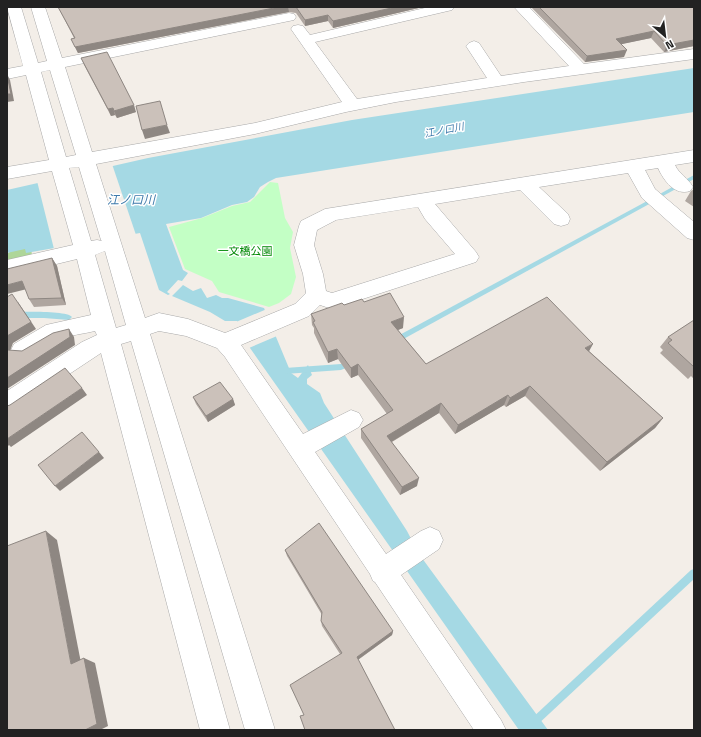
<svg xmlns="http://www.w3.org/2000/svg" width="701" height="737" viewBox="0 0 701 737" font-family="'Titillium Web','Noto Sans JP',sans-serif">
	<style>
		.forest { fill: #aed699 }
		.park { fill: #c3ffc5 }
		.water { fill: #a5d9e4 }
		.pier { fill: #f3eee8 }
		.lines { fill: none; stroke-linecap: round; stroke-linejoin: round }
		.stream { fill: #a5d9e4; fill-rule: evenodd }
		.minor-casing { stroke: #a9a9a9; stroke-width: 1 }
		.minor { fill: #fff; fill-rule: evenodd }
		.wall { fill: #afa6a0 }
		.shaded-wall { fill: #8e8782 }
		.building { fill: #cbc1ba; stroke: #8e8782 }
		.labels { text-anchor: middle; dominant-baseline: central; stroke-width: 3; stroke-linejoin: round; paint-order: stroke }
		.far-water-label { font-size: 10px; font-style: italic; fill: #3e7aab; stroke: #fff }
		.park-label { font-size: 11px; fill: #028906; stroke: #fff }
		.water-label { font-size: 12px; font-style: italic; fill: #3e7aab; stroke: #fff }
	</style>
	<rect width="100%" height="100%" fill="#f3eee8"/>
	<!-- forest -->
	<path class="forest" d="M21 249H29L32 253 28 262 7 267V254L11 251Z"/>
	<!-- park -->
	<path class="park" d="M270 182 278 183 285 218 293 232 290 248 296 277 291 294 279 303 269 307 219 292 212 281 185 269 169 227 202 218 232 206 250 202Z"/>
	<!-- water -->
	<g class="water">
		<path d="M694 68V112L276 178 268 182 260 187 254 197 247 202 232 205 201 218 166 224 183 270 188 273 182 281 178 280 167 292 170 294 168 295 159 290 140 233 26 253 25 249 7 253V190L148 158 352 120Z"/>
		<path d="M183 285 193 291 201 288 207 298 216 295 222 298H228L264 308 291 373 298 378 308 365 312 375 307 379V384L320 393 324 403 407 531 419 554 548 730H519L250 348 237 321H225L210 312 172 296Z"/>
	</g>
	<!-- pier -->
	<g class="pier">
		<path d="M112 164 136 235 54 249 37 181Z"/>
		<path d="M267 309 277 336 249 348 236 322Z"/>
	</g>
	<g class="lines">
		<!-- stream -->
		<g class="stream">
			<path d="M694 175V179L663 196H659L658 195Z"/>
			<path d="M649 200 651 201V203L398 342H394L393 340 394 338Z"/>
			<path d="M7 312C18 312 67 310 72 317L69 320 44 318H7Z"/>
			<path d="M351 360 353 361 354 363 353 365 341 370 285 374 283 373 281 371 283 369 285 368 341 364Z"/>
			<path d="M694 569V579L536 726 533 728 530 726 528 723 530 720 691 570Z"/>
		</g>
		<defs>
			<path id="minor" d="M7 7H21L38 63 47 61 31 7H45L62 58 289 13 294 14 296 17 294 20 289 21 65 67 92 152 255 123 342 102 291 29 293 26 298 25 303 26 310 35 429 7H454L452 10 315 42 357 99 487 78 466 46 469 43 474 41 479 43 501 76 569 66 514 7H529L584 64 694 49V59L524 82 396 102 346 112 255 134 96 164 145 318 159 313 188 319 225 333 295 304 306 293 303 274 294 245 299 226 301 221 325 209 694 150V162L675 165C679 174 688 178 693 187L690 191C675 196 664 181 658 168L645 170 655 189 694 222V240L687 238 642 198 628 173 539 187 568 214 570 219 568 224 561 226 554 224 520 190 435 204 476 252 479 257 476 262 332 309 320 305 309 316 241 345 303 434 351 410 359 413 363 420 359 427 315 452 386 554 421 531 430 527 439 531 443 540 439 549 401 575 501 720 506 730H474L375 582 373 581 370 574 225 357 217 348 186 336 159 331 150 334 275 730H245L131 341 121 344 230 730H200L101 353 15 410 7 413V391L82 342 97 335 95 331C83 334 70 335 59 339 43 344 33 363 14 356L11 350 14 344 46 325 91 315 77 259 7 276V260L73 245 52 171 7 179V167L49 160 26 75 7 79V69L23 66ZM50 70 76 155 66 157 41 72ZM79 167 101 240 102 241 97 240 91 241 69 168ZM418 207 425 219 455 254 332 293 326 291 323 274 314 245 317 230 336 220ZM105 251 126 325 116 328 95 255Z"/>
		</defs>
		<!-- minor casing -->
		<use href="#minor" class="minor-casing"/>
		<!-- minor -->
		<use href="#minor" class="minor"/>
	</g>
	<!-- wall -->
	<g class="wall">
		<path d="M58 7H423L333 28 328 21 305 26 296 13 289 12 78 53 71 39 74 38Z"/>
		<path d="M531 7H694V46L664 52 651 38 621 44 624 57 585 62Z"/>
		<path d="M81 58 136 112 117 118 115 115 111 116 84 65Z"/>
		<path d="M694 189V207L685 201 691 191Z"/>
		<path d="M52 258 57 266 66 305 34 307 29 299Z"/>
		<path d="M364 302 403 328 398 330 426 364 589 351 663 418 655 428 600 471 525 396 506 407 504 405 455 434 439 413 392 442 417 486 400 495 361 438V429L387 414 358 375 351 378 338 359 328 363 314 333V328L312 325 311 314 344 305Z"/>
		<path d="M694 320V379L691 376 688 379 660 353 663 350 660 347 668 337Z"/>
		<path d="M193 397 233 399 235 405 208 422 196 404Z"/>
		<path d="M285 550 393 631 392 635 358 660 304 715 340 654 322 626 321 621 322 615 287 556Z"/>
	</g>
	<!-- shaded-wall -->
	<g class="shaded-wall">
		<path d="M279 7H288L289 12 78 53 75 47Z"/>
		<path d="M396 7H423L333 28V21Z"/>
		<path d="M328 15V21L305 26V20Z"/>
		<path d="M654 31 651 38 613 46 616 39Z"/>
		<path d="M694 40V46L664 52 667 45Z"/>
		<path d="M627 50 624 57 585 62 587 56Z"/>
		<path d="M7 74 10 80 14 101 7 102Z"/>
		<path d="M134 105 136 112 117 118 114 111Z"/>
		<path d="M113 108 115 115 111 116 108 109Z"/>
		<path d="M167 125 170 133 145 139 142 130Z"/>
		<path d="M52 258 57 266 66 305 62 298Z"/>
		<path d="M22 281 27 289 7 294V285Z"/>
		<path d="M18 302 36 329 13 343 10 351 14 357 7 349V336Z"/>
		<path d="M404 317 403 328 390 333 391 322Z"/>
		<path d="M69 329 74 337 75 345 7 389V378Z"/>
		<path d="M593 344 587 355 585 348Z"/>
		<path d="M337 349 338 359 328 363V352Z"/>
		<path d="M358 364V375L351 378V368Z"/>
		<path d="M530 386 525 396 506 407 510 398Z"/>
		<path d="M82 388 87 395 11 447 9 445 7 447V439Z"/>
		<path d="M508 395 504 405 455 434 458 425Z"/>
		<path d="M233 399 235 405 208 422 206 416Z"/>
		<path d="M441 403 439 413 386 445 387 436Z"/>
		<path d="M663 418 655 428 600 471 607 462Z"/>
		<path d="M99 452 104 458 60 491 55 486Z"/>
		<path d="M419 478 417 486 400 495 402 487Z"/>
		<path d="M46 531 57 540 82 668 71 664Z"/>
		<path d="M393 631 392 635 356 661 357 657Z"/>
		<path d="M84 658 95 663 108 726 100 730H85Z"/>
	</g>
	<!-- building -->
	<g class="building">
		<path d="M58 7H279L75 47 71 39 75 38Z"/>
		<path d="M296 7H396L333 21 328 15 305 20Z"/>
		<path d="M539 7H694V40L667 45 654 31 616 39 627 50 587 56Z"/>
		<path d="M107 52 134 105 114 111 113 108 108 109 81 58Z"/>
		<path d="M7 75 11 94H7Z"/>
		<path d="M160 101 167 125 142 130 136 106Z"/>
		<path d="M52 258 62 298 29 299 22 281 7 285V269Z"/>
		<path d="M390 293 404 317 391 322 426 364 547 297 593 344 585 348 663 418 607 462 530 386 510 398 508 395 458 425 441 403 387 436 419 478 402 487 361 429 393 410 358 364 351 368 337 349 328 352 313 322 315 321 311 314 342 303 344 305 362 299 364 302Z"/>
		<path d="M12 294 31 322 7 336V297Z"/>
		<path d="M694 320V367L668 343 672 340 668 337Z"/>
		<path d="M69 329 70 337 7 378V349L8 350 22 351 53 333Z"/>
		<path d="M65 368 82 388 7 439V406L10 405Z"/>
		<path d="M220 382 233 399 206 416 193 397Z"/>
		<path d="M82 432 99 452 55 486 38 465Z"/>
		<path d="M319 523 393 631 357 657 395 730H305L300 716 304 715 290 685 342 653 321 621 322 612 285 550Z"/>
		<path d="M46 531 71 664 84 658 97 724 85 730H7V546Z"/>
	</g>
	<g class="labels">
		<!-- far-water labels -->
		<g class="far-water-label">
			<text transform="translate(444 130) rotate(-11)">江ノ口川</text>
		</g>
		<!-- park labels -->
		<g class="park-label">
			<text x="245" y="251">一文橋公園</text>
		</g>
		<!-- water labels -->
		<g class="water-label">
			<text x="131" y="199">江ノ口川</text>
		</g>
	</g>
	<!-- border -->
	<rect width="701" height="737" fill="none" stroke="#222222" stroke-width="16"/>
	<!-- north arrow -->
	<g transform="translate(665 36) rotate(152)" stroke="#ffffff" stroke-width="3" paint-order="stroke">
	<path d="M0-3L7 15L0 10L-7 15Z" fill="#222222"/>
	<text y="-6" font-size="11" font-weight="bold" text-anchor="middle" fill="#222222">N</text>
	</g>
</svg>
